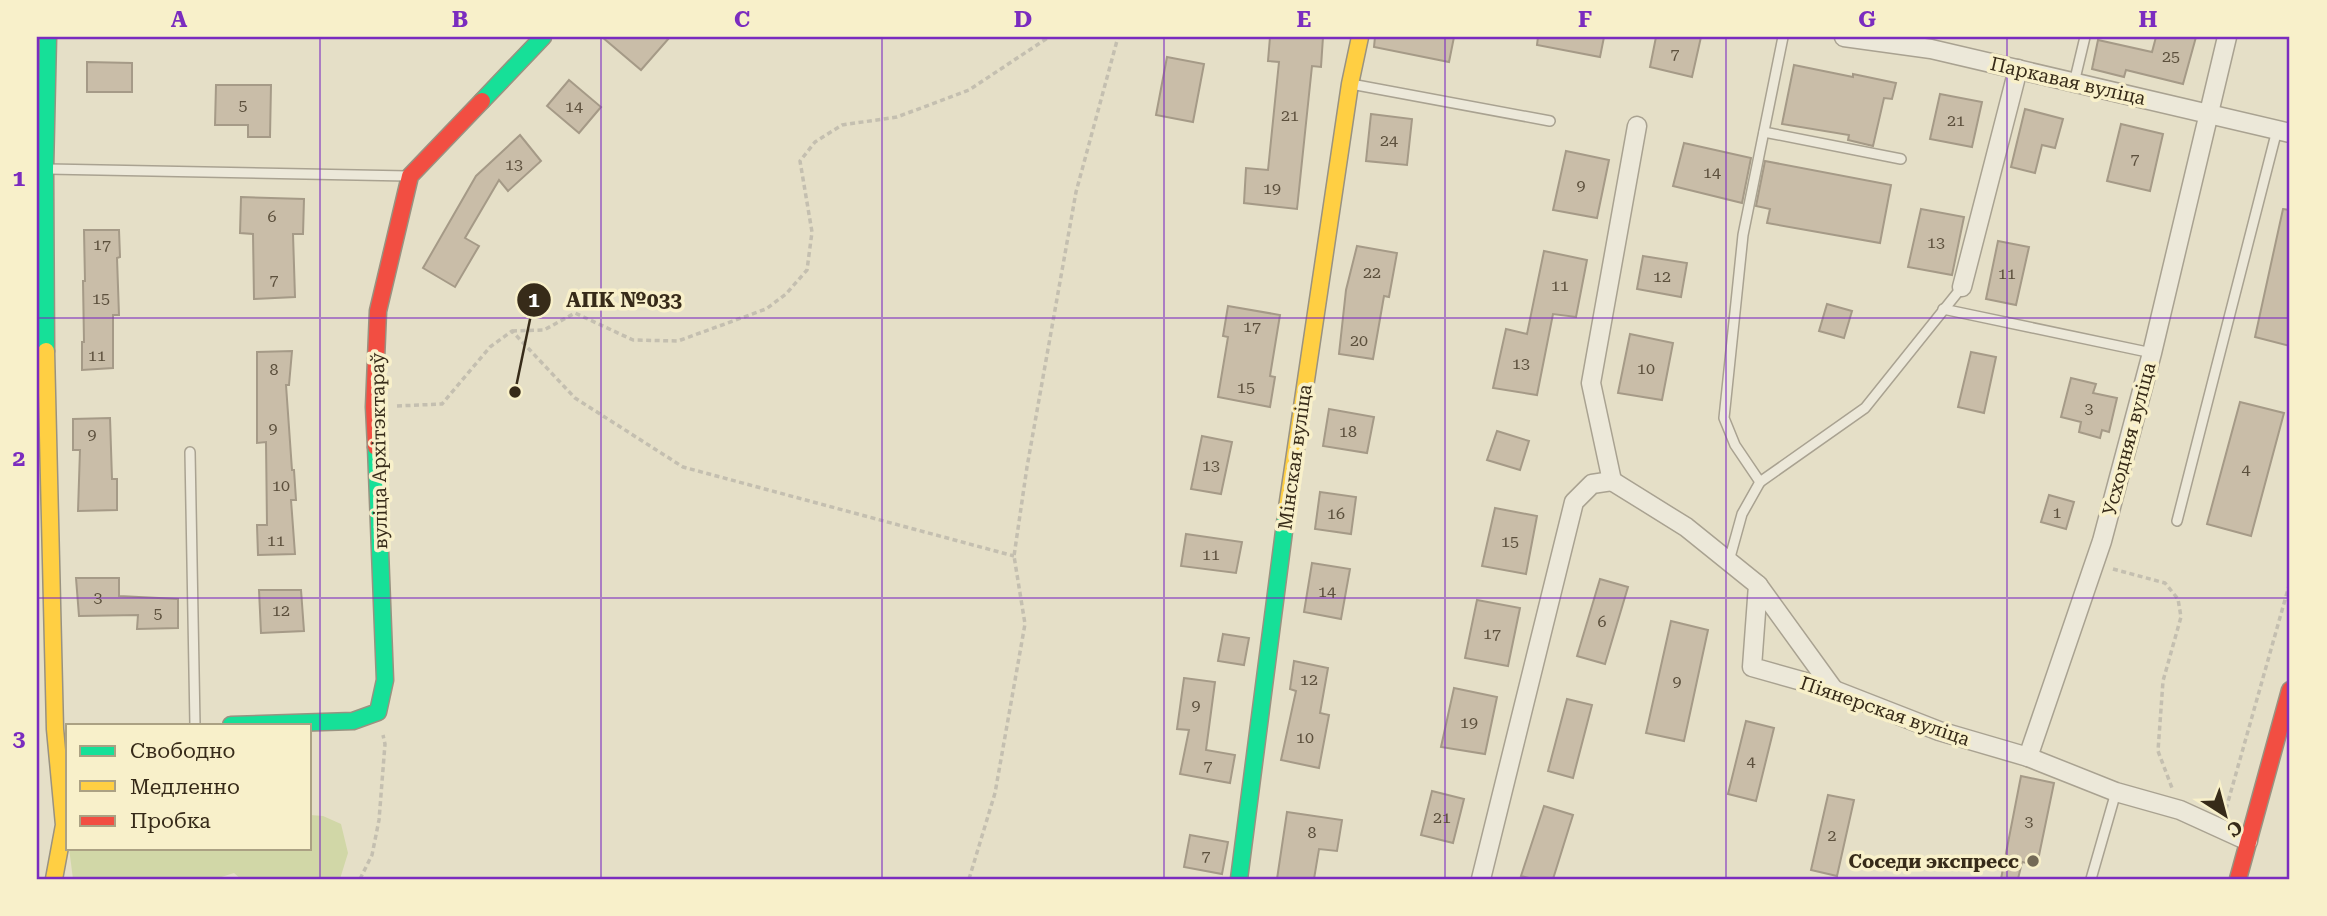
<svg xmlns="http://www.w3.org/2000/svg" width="2327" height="916" viewBox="0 0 2327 916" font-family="'Roboto Serif',serif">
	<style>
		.green { fill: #d1d7a7 }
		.building { fill: #c9bda8; stroke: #a59a87; stroke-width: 2 }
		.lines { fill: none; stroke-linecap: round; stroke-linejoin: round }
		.lane-casing { stroke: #a9a291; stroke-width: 12 }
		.street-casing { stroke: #a9a291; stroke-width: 21 }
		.fast-casing { stroke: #999281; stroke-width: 19 }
		.slow-casing { stroke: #999281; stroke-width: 19 }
		.jam-casing { stroke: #999281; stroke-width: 19 }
		.path { stroke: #c4bfb0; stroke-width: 3.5; stroke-dasharray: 5 3.5; stroke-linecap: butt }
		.lane { stroke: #ece8d9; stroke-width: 9 }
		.street { stroke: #ece8d9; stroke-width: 18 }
		.fast { stroke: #16e098; stroke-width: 16 }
		.slow { stroke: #ffcf43; stroke-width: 16 }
		.jam { stroke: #f24e42; stroke-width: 16 }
		.grid { fill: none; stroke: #7b2cbf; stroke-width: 2; stroke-opacity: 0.55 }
		.poi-dot { fill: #746a56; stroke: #f8f0ca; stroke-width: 2.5 }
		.labels { text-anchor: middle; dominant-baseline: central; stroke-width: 7; stroke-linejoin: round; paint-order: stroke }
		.number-label { font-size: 16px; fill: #5c503d }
		.street-label { font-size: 19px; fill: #372b19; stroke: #f8f0ca }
		.poi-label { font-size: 19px; font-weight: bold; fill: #372b19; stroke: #f8f0ca; text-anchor: end }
		.leader { fill: none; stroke: #372b19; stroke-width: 2.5 }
		.callout-dot { fill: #372b19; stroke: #f8f0ca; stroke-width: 2.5 }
		.mark-label { font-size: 21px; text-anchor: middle; font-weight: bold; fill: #fff }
		.callout-label { font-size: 21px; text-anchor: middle; font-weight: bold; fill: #372b19; stroke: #f8f0ca; stroke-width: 7; stroke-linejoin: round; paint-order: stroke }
		.neatline { fill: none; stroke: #7b2cbf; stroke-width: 2.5 }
		.grid-label { font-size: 23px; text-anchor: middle; font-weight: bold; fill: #7b2cbf }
	</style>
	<rect width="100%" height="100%" fill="#e5dfc7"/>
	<!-- green -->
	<path class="green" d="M310 815 323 816 341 824 348 853 340 879H241L234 873 215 879H73L69 848H310Z"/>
	<!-- building -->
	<g class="building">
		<path d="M602 37H670L641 70Z"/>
		<path d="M1270 37H1323L1321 67 1312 66 1297 209 1244 203 1246 168 1268 170 1279 62 1268 61Z"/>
		<path d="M1375 37H1454L1449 62 1374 47Z"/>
		<path d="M1538 37H1604L1600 57 1537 45Z"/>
		<path d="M1656 37H1701L1692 77 1650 67Z"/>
		<path d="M2156 37H2196L2183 84 2126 70 2124 77 2092 69 2098 40 2152 52Z"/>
		<path d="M1167 57 1204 64 1193 122 1156 115Z"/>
		<path d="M87 62 132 63V92H87Z"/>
		<path d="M1794 65 1853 77V74L1896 83 1892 99 1884 98 1873 146 1848 140 1849 135 1782 124Z"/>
		<path d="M569 80 601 107 579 133 547 106Z"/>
		<path d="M216 85H271L270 137H248V125H215Z"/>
		<path d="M1940 94 1982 102 1972 147 1930 139Z"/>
		<path d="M2025 109 2063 119 2055 148 2042 145 2035 173 2011 167Z"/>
		<path d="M1371 114 1412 119 1407 165 1366 161Z"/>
		<path d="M2121 124 2163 134 2150 191 2107 181Z"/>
		<path d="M520 135 541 161 508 191 499 180 465 238 479 246 455 287 423 268 476 176Z"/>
		<path d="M1684 143 1751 158 1742 203 1673 186Z"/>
		<path d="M1566 151 1609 160 1597 218 1553 210Z"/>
		<path d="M1765 161 1891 185 1880 243 1767 223 1770 209 1756 206Z"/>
		<path d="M241 197 304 199 303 234H293L295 297 254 299 253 234 240 233Z"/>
		<path d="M1921 209 1964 217 1952 275 1908 267Z"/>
		<path d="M2283 209 2290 210V346L2255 337Z"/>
		<path d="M84 230H119L120 257 117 258 119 315H113V368L82 370V342H84L83 281H85Z"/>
		<path d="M1998 241 2029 247 2016 305 1986 299Z"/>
		<path d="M1357 246 1397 253 1389 297 1384 296 1373 359 1339 354 1346 290Z"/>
		<path d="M1544 251 1587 260 1576 317 1553 314 1537 395 1493 388 1506 329 1527 334Z"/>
		<path d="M1643 256 1687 263 1681 297 1637 289Z"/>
		<path d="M1827 304 1852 311 1844 338 1819 331Z"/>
		<path d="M1228 306 1280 315 1270 376 1275 377 1270 407 1218 397 1228 337 1223 336Z"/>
		<path d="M1630 334 1673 343 1662 400 1618 393Z"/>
		<path d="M292 351 289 385H286L292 470H294L296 500H291L295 554 258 555 257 525H267L266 442 257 443V352Z"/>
		<path d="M1971 352 1996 357 1984 413 1958 407Z"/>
		<path d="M2071 378 2096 384 2093 393 2117 398 2109 432 2102 430 2100 438 2079 432 2081 422 2061 417Z"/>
		<path d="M2240 402 2284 413 2251 536 2207 524Z"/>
		<path d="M1329 409 1374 417 1367 453 1323 446Z"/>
		<path d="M110 418 112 479H117V510L78 511 80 450H73V419Z"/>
		<path d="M1497 431 1529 441 1520 470 1487 460Z"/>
		<path d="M1202 436 1232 442 1221 494 1191 489Z"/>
		<path d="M1320 492 1356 497 1351 534 1315 529Z"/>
		<path d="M2049 495 2074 502 2066 529 2041 522Z"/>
		<path d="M1495 508 1537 516 1526 574 1482 566Z"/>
		<path d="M1186 534 1242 542 1236 573 1181 566Z"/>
		<path d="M1312 563 1350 569 1341 619 1304 612Z"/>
		<path d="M76 578H119V596L178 599V628L137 629 138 615 79 616Z"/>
		<path d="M1600 579 1628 587 1605 664 1577 656Z"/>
		<path d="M259 590H301L304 631 261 633Z"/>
		<path d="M1477 600 1520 608 1508 666 1465 658Z"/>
		<path d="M1671 621 1708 630 1684 741 1646 733Z"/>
		<path d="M1223 634 1249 638 1244 665 1218 661Z"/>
		<path d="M1294 661 1328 668 1320 713 1329 715 1319 768 1281 760 1296 691 1290 689Z"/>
		<path d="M1184 678 1215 682 1206 750 1235 755 1230 783 1180 774 1189 730 1177 729Z"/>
		<path d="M1454 688 1497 697 1485 754 1441 747Z"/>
		<path d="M1567 699 1592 705 1573 778 1548 771Z"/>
		<path d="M1746 721 1774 728 1756 801 1728 794Z"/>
		<path d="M2021 776 2054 783 2037 865 2022 862 2018 879H2001Z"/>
		<path d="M1432 791 1464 799 1453 843 1421 835Z"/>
		<path d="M1828 795 1854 800 1837 876 1811 870Z"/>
		<path d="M1544 806 1573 815 1553 879H1533L1521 876Z"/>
		<path d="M1287 812 1342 820 1337 851 1319 849 1314 879H1277Z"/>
		<path d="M1190 835 1228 842 1222 874 1184 867Z"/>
	</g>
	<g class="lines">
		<defs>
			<g id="lane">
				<path d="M1783 37 1743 235 1724 418 1735 445 1760 482 1865 408 1962 287"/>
				<path d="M2074 83 2085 37"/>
				<path d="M1351 84 1550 121"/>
				<path d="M1764 132 1901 159"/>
				<path d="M48 169 408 176"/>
				<path d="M1943 309 2152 353"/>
				<path d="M190 452 195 725"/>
				<path d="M2177 521 2277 130"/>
				<path d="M1729 561 1742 514 1760 482"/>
				<path d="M2091 879 2116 792"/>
			</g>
			<g id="street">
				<path d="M1844 37 1931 49 2290 133"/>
				<path d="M1962 287 2018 69"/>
				<path d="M1612 481 1686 527 1758 585 1752 667 1834 690 1939 731 2028 757 2116 792 2180 810 2248 841"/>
				<path d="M1758 585 1834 690"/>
				<path d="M2028 757 2102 541 2152 353 2227 37"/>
				<path d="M1481 879 1574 502 1592 484 1612 481 1591 383 1637 126"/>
			</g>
			<g id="fast">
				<path d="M482 101 543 37"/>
				<path d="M46 351 45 169 48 37"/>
				<path d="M231 725 353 721 378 712 385 680 376 447"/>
				<path d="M1239 879 1287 508"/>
			</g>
			<g id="slow">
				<path d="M46 351 55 729 64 825 54 879"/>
				<path d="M1287 508 1350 84 1360 37"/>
			</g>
			<g id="jam">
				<path d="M376 447 374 407 378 311 410 176 482 101"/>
				<path d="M2238 879 2290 690"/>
			</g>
		</defs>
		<!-- lane casing -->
		<use href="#lane" class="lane-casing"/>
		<!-- street casing -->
		<use href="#street" class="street-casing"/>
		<!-- fast casing -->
		<use href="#fast" class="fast-casing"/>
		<!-- slow casing -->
		<use href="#slow" class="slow-casing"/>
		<!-- jam casing -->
		<use href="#jam" class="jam-casing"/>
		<!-- path -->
		<g class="path">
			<path d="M512 331 544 330 575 313 633 340 678 341 766 309 786 294 807 270 812 232 800 161 815 142 842 125 897 117 969 90 1049 37"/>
			<path d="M397 406 442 404 490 347 512 331 575 398 683 467 1014 556"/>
			<path d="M2113 569 2165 583 2178 599 2181 617 2163 681 2158 751 2172 788"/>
			<path d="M2226 809 2290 582"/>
			<path d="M360 879 372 855 379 820 385 744 383 735"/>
			<path d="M969 879 995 793 1025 624 1014 556 1027 467 1076 192 1118 37"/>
		</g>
		<!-- lane -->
		<use href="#lane" class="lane"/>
		<!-- street -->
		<use href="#street" class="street"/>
		<!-- fast -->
		<use href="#fast" class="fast"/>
		<!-- slow -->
		<use href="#slow" class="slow"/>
		<!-- jam -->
		<use href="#jam" class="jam"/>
	</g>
	<!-- grid -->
	<path class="grid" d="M320 37V879M601 37V879M882 37V879M1164 37V879M1445 37V879M1726 37V879M2007 37V879M37 318H2290M37 598H2290"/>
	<!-- markers -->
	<circle class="poi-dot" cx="2033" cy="861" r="7"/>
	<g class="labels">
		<!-- number labels -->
		<g class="number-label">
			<text x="1675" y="53">7</text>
			<text x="2171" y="56">25</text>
			<text x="243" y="105">5</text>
			<text x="574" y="106">14</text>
			<text x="1290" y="115">21</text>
			<text x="1956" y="120">21</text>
			<text x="1389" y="140">24</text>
			<text x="2135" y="158">7</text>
			<text x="514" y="164">13</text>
			<text x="1712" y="172">14</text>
			<text x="1581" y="185">9</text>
			<text x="1272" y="188">19</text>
			<text x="272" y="216">6</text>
			<text x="1936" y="242">13</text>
			<text x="102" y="244">17</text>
			<text x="1372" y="272">22</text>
			<text x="2007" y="273">11</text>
			<text x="1662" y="276">12</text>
			<text x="274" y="279">7</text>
			<text x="1560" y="285">11</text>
			<text x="101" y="298">15</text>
			<text x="1252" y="326">17</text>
			<text x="1359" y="340">20</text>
			<text x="97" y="355">11</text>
			<text x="1521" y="363">13</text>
			<text x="1646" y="368">10</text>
			<text x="274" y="369">8</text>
			<text x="1246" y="387">15</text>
			<text x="2089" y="408">3</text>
			<text x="273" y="428">9</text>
			<text x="1348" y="431">18</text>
			<text x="92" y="434">9</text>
			<text x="1211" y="465">13</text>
			<text x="2246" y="469">4</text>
			<text x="281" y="485">10</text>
			<text x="2057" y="512">1</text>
			<text x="1336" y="513">16</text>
			<text x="276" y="540">11</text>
			<text x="1510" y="541">15</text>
			<text x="1211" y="554">11</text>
			<text x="1327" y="591">14</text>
			<text x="98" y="597">3</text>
			<text x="281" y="610">12</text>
			<text x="158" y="613">5</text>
			<text x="1602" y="621">6</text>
			<text x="1492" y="633">17</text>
			<text x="1309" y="679">12</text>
			<text x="1677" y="681">9</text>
			<text x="1196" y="705">9</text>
			<text x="1469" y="722">19</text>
			<text x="1305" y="737">10</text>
			<text x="1751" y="761">4</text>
			<text x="1208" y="765">7</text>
			<text x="1442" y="817">21</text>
			<text x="2029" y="821">3</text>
			<text x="1312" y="832">8</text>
			<text x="1832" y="835">2</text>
			<text x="1206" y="855">7</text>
		</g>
		<!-- street labels -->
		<g class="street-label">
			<text transform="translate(2068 81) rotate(13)">Паркавая вуліца</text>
			<text transform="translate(2129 439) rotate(-75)">Усходняя вуліца</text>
			<text transform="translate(379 451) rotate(-91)">вуліца Архітэктараў</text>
			<text transform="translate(1295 457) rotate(-82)">Мінская вуліца</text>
			<text transform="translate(1885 711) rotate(19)">Піянерская вуліца</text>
		</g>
		<!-- poi labels -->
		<g class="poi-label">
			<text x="2019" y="861">Соседи экспресс</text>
		</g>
	</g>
	<!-- callouts -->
	<path class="leader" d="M515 392L534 300"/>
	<g class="callout-dot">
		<circle cx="515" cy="392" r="7"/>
		<circle cx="534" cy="300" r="18"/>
	</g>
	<g class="mark-label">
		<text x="534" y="307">1</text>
	</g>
	<g class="callout-label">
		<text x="624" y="307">АПК №033</text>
	</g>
	<!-- border -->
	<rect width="2327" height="916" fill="none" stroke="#f8f0ca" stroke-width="77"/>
	<!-- legend -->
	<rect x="66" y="724" width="245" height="126" fill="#f8f0ca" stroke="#aba183" stroke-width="2"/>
	<rect x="80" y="746" width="35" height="10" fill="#16e098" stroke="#aba183" stroke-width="2"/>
	<text x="130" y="758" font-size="21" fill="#372b19">Свободно</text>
	<rect x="80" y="781" width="35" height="10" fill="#ffcf43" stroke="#aba183" stroke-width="2"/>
	<text x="130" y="794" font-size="21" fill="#372b19">Медленно</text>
	<rect x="80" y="816" width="35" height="10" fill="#f24e42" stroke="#aba183" stroke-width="2"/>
	<text x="130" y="828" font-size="21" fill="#372b19">Пробка</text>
	<!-- north arrow -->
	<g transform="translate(2225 815) rotate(144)" stroke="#f8f0ca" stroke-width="5" paint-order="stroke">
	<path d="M0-5L12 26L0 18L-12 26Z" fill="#372b19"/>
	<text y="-10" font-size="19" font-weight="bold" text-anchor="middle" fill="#372b19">С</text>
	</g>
	<rect x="38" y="38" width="2250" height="840" class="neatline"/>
	<g class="grid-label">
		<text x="179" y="27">A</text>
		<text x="460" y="27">B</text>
		<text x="742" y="27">C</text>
		<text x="1023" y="27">D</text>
		<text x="1304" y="27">E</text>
		<text x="1585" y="27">F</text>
		<text x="1867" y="27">G</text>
		<text x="2148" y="27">H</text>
		<text x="19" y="186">1</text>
		<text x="19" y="466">2</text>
		<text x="19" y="746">3</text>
	</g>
</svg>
